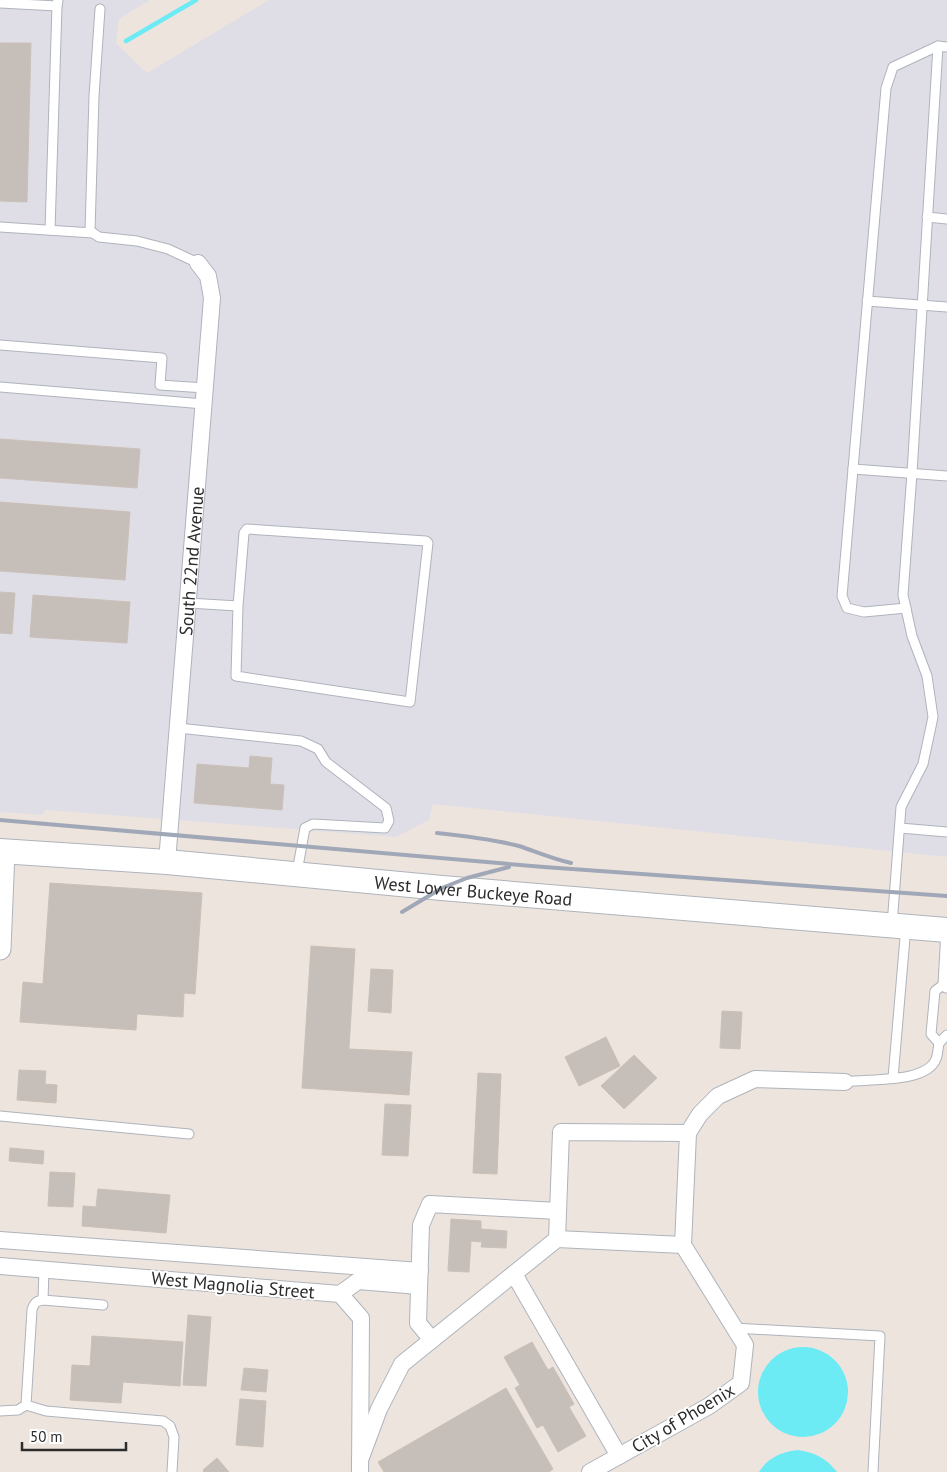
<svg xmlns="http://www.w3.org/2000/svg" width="947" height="1472" viewBox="0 0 947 1472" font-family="'PT Sans',sans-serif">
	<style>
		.industrial { fill: #dfdee7 }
		.water { fill: #6debf4 }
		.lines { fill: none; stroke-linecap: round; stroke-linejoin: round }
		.stream { stroke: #6debf4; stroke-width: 4.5 }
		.building { fill: #c6bfb9; stroke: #cac0b7 }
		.service-casing { stroke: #aeb4bc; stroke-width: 11 }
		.minor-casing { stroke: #aeb4bc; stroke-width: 18 }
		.tertiary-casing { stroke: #aeb4bc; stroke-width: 23 }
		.secondary-casing { stroke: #aeb4bc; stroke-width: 26 }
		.service { stroke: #fff; stroke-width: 9 }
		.minor { stroke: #fff; stroke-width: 16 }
		.tertiary { stroke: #fff; stroke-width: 21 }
		.secondary { stroke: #fff; stroke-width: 24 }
		.rail { stroke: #a0a8b7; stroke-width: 4 }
		.labels { text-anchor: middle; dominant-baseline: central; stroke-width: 4; stroke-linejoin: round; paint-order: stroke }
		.street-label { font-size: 18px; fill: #2c2c2c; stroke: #fff }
	</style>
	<rect width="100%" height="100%" fill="#eee4de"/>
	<!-- industrial -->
	<path class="industrial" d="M0 0H150L119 19 116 43 147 73 269 0H947V857L433 804 429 820 396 837 46 810 42 815 0 812Z"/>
	<!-- water -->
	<g class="water">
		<circle cx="803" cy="1392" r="45"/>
		<path d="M798 1450C816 1453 826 1458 837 1472H759C768 1457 782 1452 798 1450Z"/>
	</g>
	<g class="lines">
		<!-- stream -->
		<path class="stream" d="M126 41 196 0"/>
	</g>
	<!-- building -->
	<g class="building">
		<path d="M0 43H31L27 202 0 201Z"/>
		<path d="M0 439 140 449 137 488 0 478Z"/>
		<path d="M0 502 130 512 125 580 0 571Z"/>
		<path d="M0 592 15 593 12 634 0 633Z"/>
		<path d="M33 595 130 602 127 643 30 637Z"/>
		<path d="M250 756 272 758 270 784 284 785 282 810 194 803 197 764 249 768Z"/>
		<path d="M50 883 202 893 195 994 184 993 183 1017 137 1014 136 1030 20 1022 23 982 43 984Z"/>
		<path d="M311 946 355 949 349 1049 412 1052 409 1095 302 1088Z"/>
		<path d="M371 969 393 970 391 1013 368 1011Z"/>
		<path d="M722 1011 742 1012 740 1049 720 1048Z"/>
		<path d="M606 1037 620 1066 579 1086 565 1057Z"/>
		<path d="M634 1055 657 1078 624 1109 601 1086Z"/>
		<path d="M19 1070 46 1071 45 1084 57 1085 56 1103 17 1100Z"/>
		<path d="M478 1073 501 1074 497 1174 473 1173Z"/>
		<path d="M385 1104 411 1105 408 1156 382 1155Z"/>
		<path d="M10 1148 44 1151 43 1164 9 1161Z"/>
		<path d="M50 1172 75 1173 73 1207 48 1206Z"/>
		<path d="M98 1189 170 1195 166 1233 82 1226 83 1206 96 1207Z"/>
		<path d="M451 1219 481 1221V1229L507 1231 506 1248 481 1247 482 1242 471 1241 469 1272 448 1271Z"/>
		<path d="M188 1315 211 1317 206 1386 183 1385Z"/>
		<path d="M92 1336 183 1342 180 1386 123 1382 121 1403 70 1400 72 1365 90 1366Z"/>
		<path d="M532 1342 548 1370 553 1367 574 1404 569 1407 586 1436 558 1452 543 1425 537 1428 515 1388 520 1385 504 1357Z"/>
		<path d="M244 1368 268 1370 266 1392 241 1390Z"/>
		<path d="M506 1388 553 1469 549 1472H384L378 1462Z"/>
		<path d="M240 1399 266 1401 263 1447 236 1445Z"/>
		<path d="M217 1458 229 1472H204L203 1470Z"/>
	</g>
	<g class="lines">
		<defs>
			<g id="service">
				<path d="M0 3 57 6 58 0"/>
				<path d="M100 9 94 96 90 231 99 237 137 241 168 249 198 263"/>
				<path d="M927 217 947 219"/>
				<path d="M0 227 93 233"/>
				<path d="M50 230 57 6"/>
				<path d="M867 301 947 307"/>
				<path d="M0 345 162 358 160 385 205 388"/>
				<path d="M0 387 204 404"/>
				<path d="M853 469 947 476"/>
				<path d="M188 603 238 606 244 533 247 529 426 541 428 543 410 702 236 676 238 606"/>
				<path d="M906 608 864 612 847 608 842 596 886 88 893 67 938 46"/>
				<path d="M178 728 301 741 318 749 326 762 386 808 389 821 385 828 313 824 305 828 297 872"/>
				<path d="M900 828 947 832"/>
				<path d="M892 925 901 807 923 764 933 717 927 676 912 636 903 595 912 473 938 46 947 47"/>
				<path d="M946 930 943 985 946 988"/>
				<path d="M943 985 935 991 931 1034 939 1043 947 1035"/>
				<path d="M893 1078 906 926"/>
				<path d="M845 1082C868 1078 926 1084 936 1059 938 1054 938 1048 939 1043"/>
				<path d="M0 1116 189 1134"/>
				<path d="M43 1300 103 1305"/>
				<path d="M734 1328 880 1336 873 1472"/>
				<path d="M26 1405 46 1411 163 1421 170 1426 174 1437 172 1472"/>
				<path d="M0 1411 18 1410 26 1405 32 1310C34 1303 36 1301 43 1300L44 1270"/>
			</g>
			<g id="minor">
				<path id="s1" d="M167 862 212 298 208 276 198 263"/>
				<path d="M557 1239 561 1132 688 1133"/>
				<path d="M0 1240 420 1271"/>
				<path d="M0 1266 340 1294 358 1281 419 1286"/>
				<path d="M514 1274 619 1456"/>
				<path d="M340 1294 361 1318 360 1472"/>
				<path d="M432 1340 418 1323 421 1225 430 1204 558 1211"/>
				<path d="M360 1460 379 1409 402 1364 557 1239 683 1245"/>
				<path d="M590 1472 709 1406 741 1383 745 1345 683 1245 688 1133 700 1114 718 1096 755 1079 845 1082"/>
			</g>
			<path id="tertiary" d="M0 949 4 851"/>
			<g id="secondary">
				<path id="s2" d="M0 851 167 862 442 888 947 930"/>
			</g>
		</defs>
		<!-- service casing -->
		<use href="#service" class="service-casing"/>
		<!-- minor casing -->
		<use href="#minor" class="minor-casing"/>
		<!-- tertiary casing -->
		<use href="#tertiary" class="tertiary-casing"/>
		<!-- secondary casing -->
		<use href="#secondary" class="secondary-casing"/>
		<!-- service -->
		<use href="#service" class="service"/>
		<!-- minor -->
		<use href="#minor" class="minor"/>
		<!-- tertiary -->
		<use href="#tertiary" class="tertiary"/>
		<!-- secondary -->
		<use href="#secondary" class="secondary"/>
		<!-- rail -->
		<g class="rail">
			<path d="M0 820 544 867 947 896"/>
			<path d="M437 833C465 836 492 839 519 846 537 852 553 859 571 863"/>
			<path d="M402 912 442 888 467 878 509 867"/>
		</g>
	</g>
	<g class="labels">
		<!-- street labels -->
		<g class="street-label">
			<text stroke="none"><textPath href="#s1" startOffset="302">South 22nd Avenue</textPath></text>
			<text stroke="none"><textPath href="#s2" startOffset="475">West Lower Buckeye Road</textPath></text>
			<text transform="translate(233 1285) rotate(5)">West Magnolia Street</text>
			<text transform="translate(683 1418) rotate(-31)">City of Phoenix</text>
		</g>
	</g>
	<!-- scale -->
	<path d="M22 1442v8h104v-8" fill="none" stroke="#2c2c2c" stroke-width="2.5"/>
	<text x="30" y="1442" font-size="15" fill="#2c2c2c" stroke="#ffffff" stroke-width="4" paint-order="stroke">50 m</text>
</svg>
